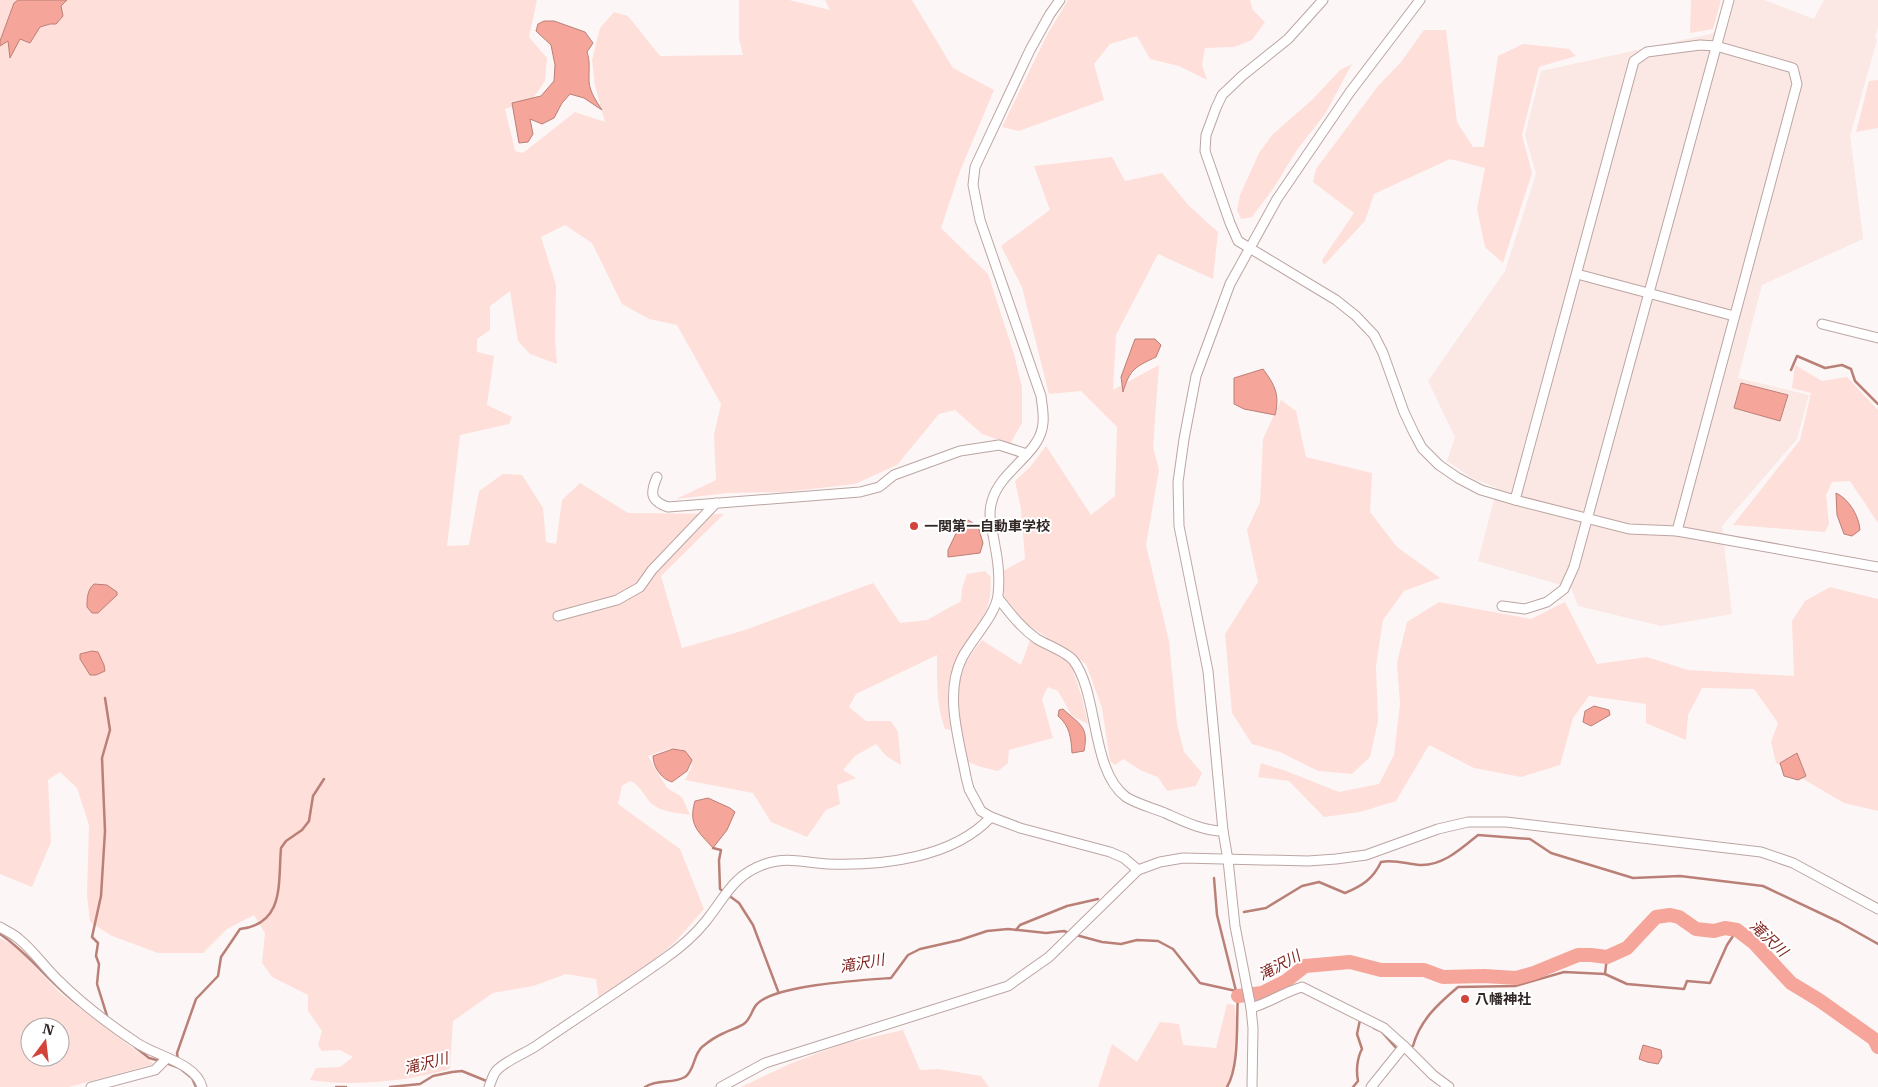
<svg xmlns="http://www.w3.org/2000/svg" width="1878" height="1087" viewBox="0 0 1878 1087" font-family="'IBM Plex Serif','Noto Sans JP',serif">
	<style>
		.built { fill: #fbe7e4 }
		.green { fill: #fedfda; fill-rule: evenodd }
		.water { fill: #f5a59a; stroke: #ba8077 }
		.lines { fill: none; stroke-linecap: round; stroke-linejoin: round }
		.stream { stroke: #ba8077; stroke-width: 2.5 }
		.river { stroke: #f5a59a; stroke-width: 14 }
		.minor-casing { stroke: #bca5a2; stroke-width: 11 }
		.minor { stroke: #fff; stroke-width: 9 }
		.poi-dot { fill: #d2443a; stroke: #fff; stroke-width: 2 }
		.labels { text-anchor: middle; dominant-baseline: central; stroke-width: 4; stroke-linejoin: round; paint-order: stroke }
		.poi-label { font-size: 14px; font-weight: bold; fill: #312826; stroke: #fff; text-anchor: start }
		.water-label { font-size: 15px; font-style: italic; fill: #80241f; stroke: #fff }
	</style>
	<rect width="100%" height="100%" fill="#fcf7f6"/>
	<!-- built -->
	<path class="built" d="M1735 0H1764L1814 19 1824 0H1878V27L1875 36 1877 40 1850 136 1863 239 1762 285 1738 378 1809 395 1797 439 1722 526 1732 614 1661 626 1578 606 1571 588 1478 561 1497 488 1472 478 1447 461 1455 437 1428 381 1505 271 1536 174 1525 135 1541 71 1710 34 1728 26Z"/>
	<!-- green -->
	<g class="green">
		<path d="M0 0H537L529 37 547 58 545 81 532 100 505 109 515 151 523 153 575 112 605 122 595 86 592 60 600 28 614 12 628 16 660 56 743 55 739 39V0H789L830 10 825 0H912L953 68 994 90 960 171 941 228 988 274 1014 354 1022 387V423L1010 444 982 434 955 410 939 414 897 465 855 484 785 492 728 493 676 499 716 480 714 435 721 404 677 325 649 319 622 304 592 243 565 225 541 237 556 285 555 340 557 364 530 354 518 341 510 291 490 306V330L477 339V352L494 356 487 405 512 417 509 424 460 435 447 546 469 545 479 491 503 474 522 475 543 508 546 542 556 544 562 500 580 483 628 513 724 514 661 576 682 648 745 630 873 583 900 623 927 620 961 601 962 588 967 574 985 571 991 577C990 583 991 590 990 596 986 623 963 644 953 669 945 689 948 709 951 730L945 729C936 706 937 679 937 655L856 694 849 707 866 721H891L898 732 901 765 886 756 876 744 855 756 843 770 856 778 837 785 840 804 826 810 807 837 771 822 753 793 685 780 692 766 683 750 669 749 648 756 667 788 682 797 690 815C678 813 661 812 652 804 643 796 641 785 630 781L622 786 618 804 680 849 704 909 678 939 642 971 599 1000 596 979 566 974 533 986 493 993 453 1021 450 1069C409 1081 353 1087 310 1080L316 1068 340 1067 353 1057 340 1050 322 1051 318 1045 322 1031 308 1011V995L272 977 262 963 265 933 254 915 227 929 203 953H158L112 936 90 922 87 894 89 825 77 788 60 772 48 780 51 842 32 887 0 874Z"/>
		<path d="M1068 0H1250L1253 10 1265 22 1252 40 1234 47 1205 48 1202 65 1207 80 1179 66 1150 59 1137 36 1110 44 1094 64 1104 100 1019 131 1002 127 1047 35Z"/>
		<path d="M1691 0H1721L1713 29 1690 33Z"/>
		<path d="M1424 30H1446L1457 122 1473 147H1484L1498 56 1523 44 1569 49 1576 56 1539 67 1522 135 1532 173 1503 263 1485 247 1477 209 1485 168 1450 159 1374 194 1365 221 1324 265 1322 260 1354 213 1313 182 1316 169 1378 86 1401 62Z"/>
		<path d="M1352 64 1325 114 1297 150 1273 189 1252 217 1241 219 1237 210 1240 195 1259 153 1273 134 1312 100 1340 70Z"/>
		<path d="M1878 80V128L1856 132 1869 81Z"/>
		<path d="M1112 157 1125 181 1162 173 1188 205 1218 232 1213 279 1158 254 1116 335 1113 390 1159 365 1153 447 1159 470 1146 545 1169 641 1177 724 1184 752 1202 773 1196 786 1167 791 1158 777 1142 771 1123 759 1115 765 1110 761 1102 708 1086 664 1024 622 1005 598 1001 582 1003 571 1025 559 1021 509 1015 481 1030 467 1046 446 1091 515 1115 496 1117 427 1081 391 1049 394 1022 287 1001 246 1050 210 1034 166Z"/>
		<path d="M1795 365 1822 381 1847 377 1878 410V523L1850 481 1832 482 1826 495 1829 524 1825 532 1733 525 1800 440 1811 393 1792 388Z"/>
		<path d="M1281 400 1296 411 1306 457 1372 473 1370 512 1397 547 1440 578 1404 591 1383 620 1376 666 1378 721 1370 757 1352 774 1318 771 1280 752 1252 744 1232 713 1225 634 1258 582 1247 530 1260 502 1263 439Z"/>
		<path d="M1830 587 1878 599V811L1844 803 1776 763 1771 742 1778 723 1754 689 1702 688 1688 715 1686 740 1646 723V704L1589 696 1573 718 1560 765 1521 777 1474 768 1429 745 1396 801 1360 812 1324 817 1289 781 1258 777 1261 763 1286 771 1339 792 1379 784 1394 755 1400 704 1397 663 1407 622 1439 602 1531 619 1565 602 1597 664 1647 657 1688 670 1794 676 1792 621 1805 601Z"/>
		<path d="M982 640 1021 665 1030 640 1061 656 1071 664 1082 698 1088 724 1072 716 1058 691 1048 687 1042 699 1053 738 1009 750 1008 763 998 771 981 767 966 761 960 720 957 681 968 658Z"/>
		<path d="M0 938 16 947 60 993 154 1064 69 1087H0ZM30 1027H60V1057H30Z"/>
		<path d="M1227 1004 1234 1005C1239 1031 1237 1061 1227 1087H1098L1112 1044 1137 1062 1160 1022 1179 1024 1183 1045 1216 1048Z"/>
		<path d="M903 1030 920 1070 939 1069 981 1076 989 1087H741L792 1063 842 1044Z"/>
	</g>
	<!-- water -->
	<g class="water">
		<path d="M18 0H67L61 6 63 16 56 24H50L40 27 30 43 20 39 10 58 8 41 0 46V41L14 3Z"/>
		<path d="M544 21H554L585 32 593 43 587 52C590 61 589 67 589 76 588 90 595 99 602 110L584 98 570 94 562 103 554 118 542 124 530 119 533 134 528 142 519 143 512 103 541 96 554 81 555 65 551 45 536 31 538 24Z"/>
		<path d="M1135 339H1155L1161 345 1156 357C1135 367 1130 369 1123 392L1121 377Z"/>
		<path d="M1263 369C1275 385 1280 395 1275 415L1244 409 1234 404V378Z"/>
		<path d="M1741 383 1788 395 1780 421 1734 408Z"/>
		<path d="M1836 493C1849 499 1859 516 1860 530L1852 536 1844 534 1837 515Z"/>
		<path d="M968 520 978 526 983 543 980 553 948 557V550L961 523Z"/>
		<path d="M94 584 107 585 117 592V595L98 613H92L87 607C87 599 87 590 94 584Z"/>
		<path d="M92 651 98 652 104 665 105 671 96 675H90L80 659V654Z"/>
		<path d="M1594 706 1609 710 1610 715 1591 726 1583 722 1585 711Z"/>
		<path d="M1063 709C1080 725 1089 726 1084 751L1072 753C1071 738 1070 726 1058 716L1059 710Z"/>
		<path d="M673 749 685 751 692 760 687 771 672 782C661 779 653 766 653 756Z"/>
		<path d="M1797 753 1806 776 1798 780 1784 776 1780 763Z"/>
		<path d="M708 798 730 808 735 812 727 830 713 848C698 831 688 825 695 801Z"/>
		<path d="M1643 1045 1661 1050 1662 1057 1658 1064 1647 1062 1639 1059Z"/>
	</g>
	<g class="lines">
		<!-- stream -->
		<g class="stream">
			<path d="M1791 370 1797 356 1825 368 1842 365 1851 369 1855 381 1878 404"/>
			<path d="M105 698 110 730 102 758 105 831 101 896 92 937 98 943 96 956 99 964 97 984 108 1019"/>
			<path d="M713 848 721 850 719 860 720 889 739 903 753 925 778 991"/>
			<path d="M1214 878 1217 915 1236 991"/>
			<path d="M1244 912 1266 908 1302 886 1319 882 1345 893C1362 886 1373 879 1381 862 1395 859 1406 864 1420 865 1443 866 1462 848 1478 835L1530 839 1551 853 1633 878 1680 876 1763 886 1839 922 1878 944"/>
			<path d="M1016 930 1020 925 1067 906 1098 899"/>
			<path d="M0 934C30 954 50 984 79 1005"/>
			<path d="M1076 935 1102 942 1121 944 1137 940 1158 941 1173 949 1200 983 1236 991 1238 996C1236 1022 1240 1065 1227 1087"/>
			<path d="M1605 974 1607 957"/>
			<path d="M1374 1028 1381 1031 1397 1049"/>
			<path d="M135 1047 149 1058 160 1061"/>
			<path d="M1409 1048 1413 1046C1420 1020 1438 1004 1458 987L1515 986 1564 972 1605 974 1627 984 1684 989 1687 981 1710 983 1727 945 1737 930"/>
			<path d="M178 1061 177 1053 196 999 218 976 221 957 240 929C285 924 278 883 281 848L286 841 302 830 309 821 313 796 324 779"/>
			<path d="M166 1063 177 1067"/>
			<path d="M182 1070 192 1078 196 1087"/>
			<path d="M336 1087H346"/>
			<path d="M390 1087 420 1084 433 1076 452 1072 462 1071 489 1082"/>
			<path d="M645 1087C657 1079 673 1084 685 1077 695 1070 693 1055 702 1047 708 1042 717 1036 724 1033 731 1029 739 1028 745 1023 751 1018 752 1009 757 1004 775 985 863 980 891 978L908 955 920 949 960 940 987 931 1008 929 1046 933 1064 931 1069 933"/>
			<path d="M1353 1087 1358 1081C1356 1071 1357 1058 1362 1049L1357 1034 1360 1020 1363 1022"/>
		</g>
		<!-- river -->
		<path class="river" d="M1238 996 1262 993 1286 981 1305 966 1350 962 1381 970H1424L1443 977 1484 976 1516 978 1534 973 1578 955H1591L1607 957 1627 948 1656 917 1670 915 1679 917 1696 929 1714 931 1725 928 1737 930 1754 943 1791 983 1819 1000 1874 1039 1878 1047"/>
		<defs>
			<g id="minor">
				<path d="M1060 0 1050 14 1030 50 975 167 973 185 980 220 1041 396C1042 405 1044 414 1043 423 1041 454 1000 470 992 501 987 516 993 531 995 546 998 561 1000 579 998 595 996 615 971 640 962 658 944 694 959 739 966 777L969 789 981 811 991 817 1020 828 1110 852 1124 858 1138 870"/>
				<path d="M1323 0 1288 39 1242 76 1222 95 1216 108 1206 135 1205 151 1230 223 1238 241 1336 300 1356 316 1374 335 1383 353 1404 412 1414 433 1422 448 1439 465 1458 478 1481 490 1515 500"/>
				<path d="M1700 45 1716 46 1793 68 1797 84 1677 531 1629 529 1515 500 1634 61 1647 52Z"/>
				<path d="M1577 274 1734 316"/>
				<path d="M1822 324 1878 338"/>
				<path d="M657 477C650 493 650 501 668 507L860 492 879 487 894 475 960 451 999 445 1027 454"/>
				<path d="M1677 531 1878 567"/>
				<path d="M998 598C1010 613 1021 628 1037 639 1047 645 1066 652 1073 660 1099 693 1090 770 1126 797 1137 804 1153 808 1165 813 1183 821 1203 831 1223 831"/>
				<path d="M1502 606 1525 609 1547 602 1564 589 1574 567 1729 0"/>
				<path d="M558 616 617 600 640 587 652 570 716 503"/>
				<path d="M0 927C6 931 14 934 19 939 34 951 45 968 59 981 82 1004 110 1025 137 1043 156 1056 196 1063 202 1087"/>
				<path d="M1251 1008C1269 1003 1284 992 1302 987L1384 1028 1404 1046 1371 1087"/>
				<path d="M1404 1046 1433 1075 1449 1087"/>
				<path d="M91 1087 155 1070 167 1058"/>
				<path d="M489 1087C491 1082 493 1074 497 1070 507 1060 524 1054 536 1046 578 1017 622 989 664 959 680 948 694 936 706 921 726 896 733 875 765 864 788 856 805 863 828 864 882 866 953 858 991 817"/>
				<path d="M721 1087 765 1063 1008 986 1049 957 1138 870 1160 862 1183 858 1308 861 1336 859 1366 855 1438 829 1468 822H1506L1761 852 1793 863 1878 909"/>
				<path d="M1252 1087 1253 1028 1251 1008 1235 926 1228 860 1223 831 1208 671 1179 526 1178 482 1184 439 1196 376 1230 284 1277 199 1350 92 1420 0"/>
			</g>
		</defs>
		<!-- minor casing -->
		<use href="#minor" class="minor-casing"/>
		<!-- minor -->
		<use href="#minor" class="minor"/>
	</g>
	<!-- markers -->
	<g class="poi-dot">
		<circle cx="914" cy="526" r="5"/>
		<circle cx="1465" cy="999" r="5"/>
	</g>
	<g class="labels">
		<!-- poi labels -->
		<g class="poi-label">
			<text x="924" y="526">一関第一自動車学校</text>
			<text x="1475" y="999">八幡神社</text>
		</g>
		<!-- water labels -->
		<g class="water-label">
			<text transform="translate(1769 938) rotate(43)">滝沢川</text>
			<text transform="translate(862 963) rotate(-10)">滝沢川</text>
			<text transform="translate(1279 965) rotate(-28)">滝沢川</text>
			<text transform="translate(426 1063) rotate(-14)">滝沢川</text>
		</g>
	</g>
	<!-- north arrow -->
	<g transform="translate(45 1042) rotate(15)"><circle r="24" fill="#ffffff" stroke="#ada9a8"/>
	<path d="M0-4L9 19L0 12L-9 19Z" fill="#d2443a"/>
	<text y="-8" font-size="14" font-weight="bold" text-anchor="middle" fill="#312826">N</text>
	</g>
</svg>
